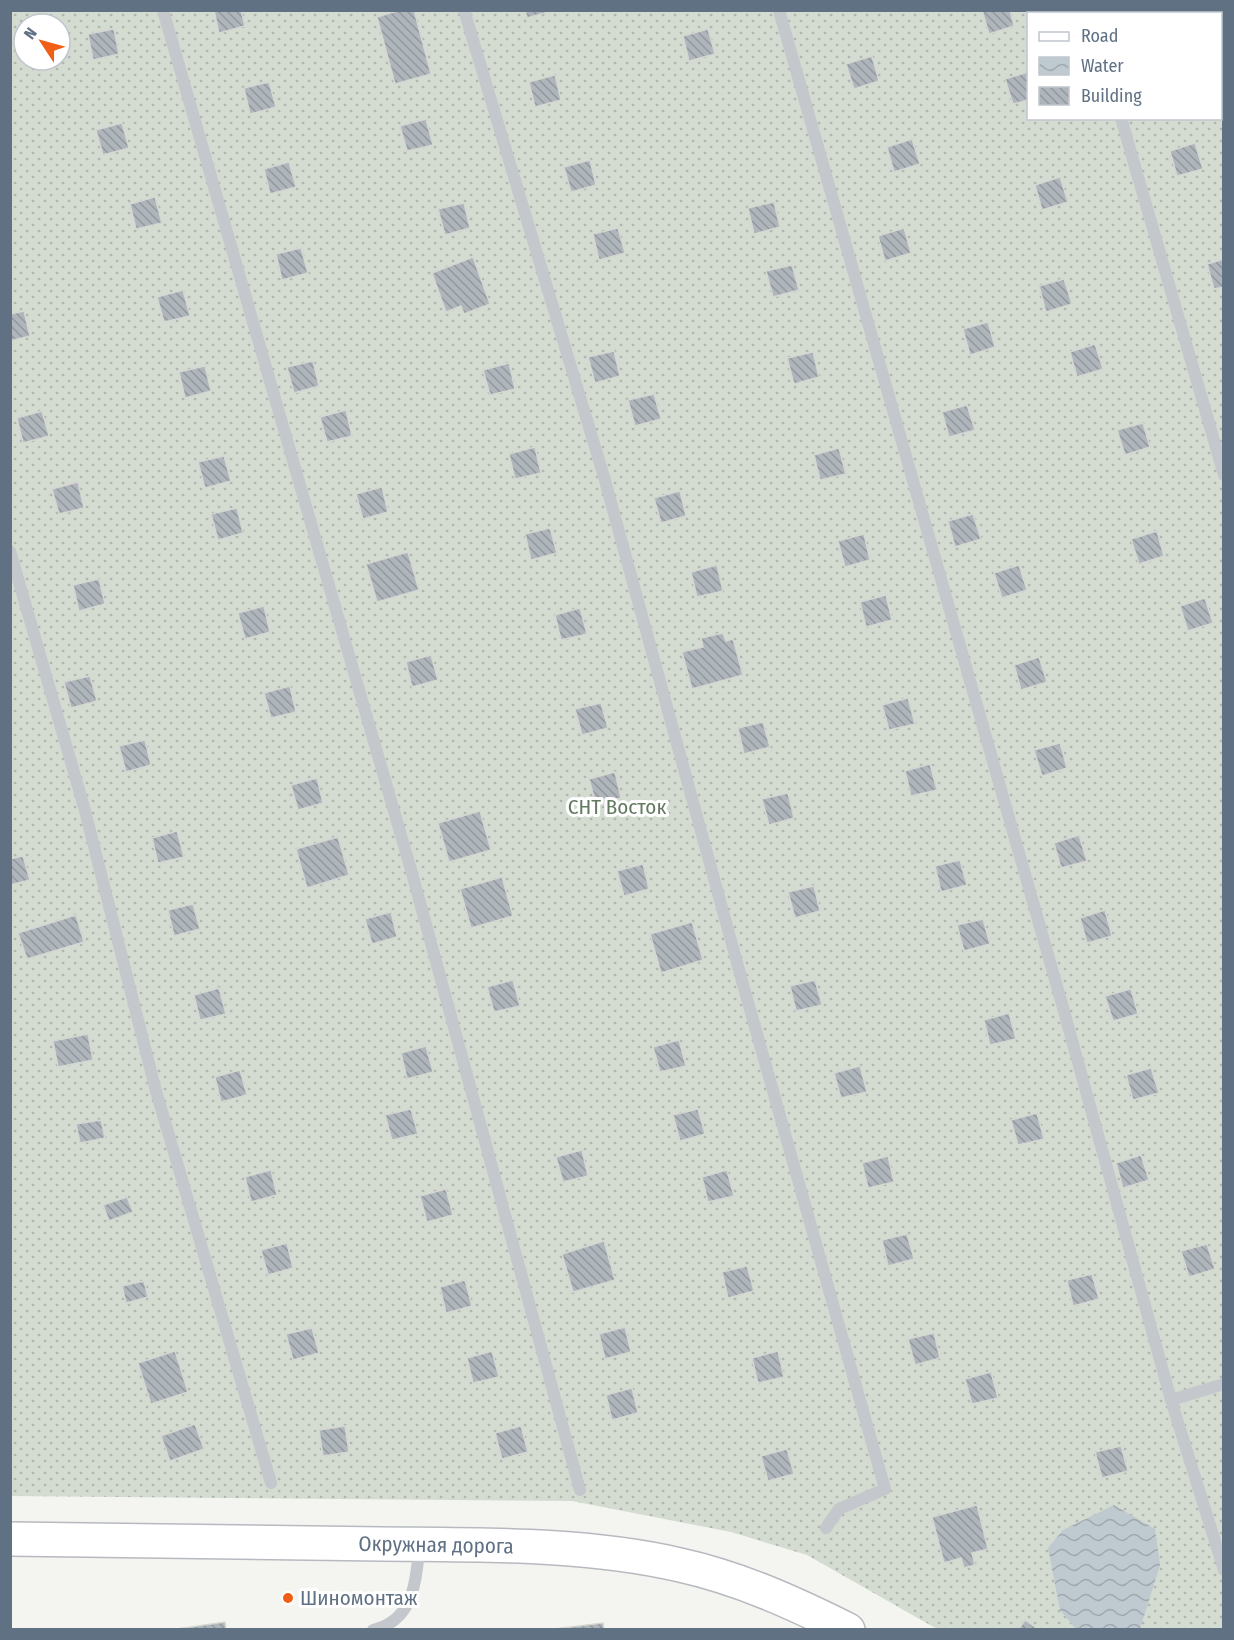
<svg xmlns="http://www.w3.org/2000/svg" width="1234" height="1640" viewBox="0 0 1234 1640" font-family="'Fira Sans Condensed',sans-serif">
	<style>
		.garden { fill: url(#garden-dots); fill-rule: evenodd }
		.water { fill: url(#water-waves) }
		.building { fill: url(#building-back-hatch); stroke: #d6d6d3; stroke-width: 1.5 }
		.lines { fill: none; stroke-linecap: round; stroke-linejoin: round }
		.secondary-casing { stroke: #b6bac0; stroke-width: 36 }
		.lane { stroke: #c4c7cb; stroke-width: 12 }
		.secondary { stroke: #fff; stroke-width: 33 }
		.poi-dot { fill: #f05f15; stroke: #fff; stroke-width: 2 }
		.labels { text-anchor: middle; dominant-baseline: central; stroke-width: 6; stroke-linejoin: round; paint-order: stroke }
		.park-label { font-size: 21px; fill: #637a61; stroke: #fff }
		.street-label { font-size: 21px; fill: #617184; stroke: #fff }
		.poi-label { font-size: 21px; fill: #617184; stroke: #fff; text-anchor: start }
	</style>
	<defs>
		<pattern id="garden-dots" width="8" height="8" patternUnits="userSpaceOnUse" patternTransform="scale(1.5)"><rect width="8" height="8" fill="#d4dcd1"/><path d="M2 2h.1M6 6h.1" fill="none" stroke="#afb7af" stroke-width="1.8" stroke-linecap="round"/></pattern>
		<pattern id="water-waves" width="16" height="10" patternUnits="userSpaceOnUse" patternTransform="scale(1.5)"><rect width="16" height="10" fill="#bfc9d0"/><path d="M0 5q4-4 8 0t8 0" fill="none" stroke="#9fa8ae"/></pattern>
		<pattern id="building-back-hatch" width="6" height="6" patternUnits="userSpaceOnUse" patternTransform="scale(1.5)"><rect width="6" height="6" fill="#aeb5bb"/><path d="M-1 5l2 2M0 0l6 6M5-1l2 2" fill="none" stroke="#91989e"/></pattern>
	</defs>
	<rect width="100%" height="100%" fill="#f4f5f0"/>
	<!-- garden -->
	<path class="garden" d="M11 11H1223V1629H937L807 1555 731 1532 572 1501 11 1496ZM1028 14H1220V118H1028ZM24 24H60V60H24Z"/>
	<!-- water -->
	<path class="water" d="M1114 1505 1155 1529 1160 1565 1140 1629H1076L1060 1610 1048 1548 1063 1530Z"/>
	<!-- building -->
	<g class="building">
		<path d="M214 10H241L245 26 219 33Z"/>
		<path d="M400 10H414L431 74 395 84 377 17Z"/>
		<path d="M525 10H552V11L527 18Z"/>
		<path d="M982 10H1010L1014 26 989 34Z"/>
		<path d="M114 29 119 54 93 60 88 34Z"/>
		<path d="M708 29 715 54 689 61 683 36Z"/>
		<path d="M872 56 879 81 854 89 846 64Z"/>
		<path d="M1028 72V100L1013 104 1005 79Z"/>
		<path d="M555 75 561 100 535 107 529 82Z"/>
		<path d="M269 82 276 107 250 114 244 88Z"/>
		<path d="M426 119 433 145 407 151 400 126Z"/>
		<path d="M122 123 129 148 103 155 96 130Z"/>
		<path d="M912 139 920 164 894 172 887 147Z"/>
		<path d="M1195 143 1203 169 1177 176 1170 151Z"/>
		<path d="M590 160 596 185 571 192 564 167Z"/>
		<path d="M289 162 296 187 270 194 264 169Z"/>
		<path d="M1060 177 1068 202 1042 210 1035 185Z"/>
		<path d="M155 197 162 223 136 229 130 204Z"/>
		<path d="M774 202 780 227 754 234 748 208Z"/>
		<path d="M464 203 470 228 445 235 438 209Z"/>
		<path d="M618 228 625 253 599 260 593 234Z"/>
		<path d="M904 228 911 253 885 261 878 236Z"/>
		<path d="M301 248 308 273 282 280 276 254Z"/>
		<path d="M473 257 490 304 464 314 461 306 446 312 432 273Z"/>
		<path d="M1224 259V287L1214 289 1207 264Z"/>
		<path d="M792 265 799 290 773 297 766 271Z"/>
		<path d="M1064 279 1072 304 1046 312 1039 286Z"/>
		<path d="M183 290 190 316 164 322 157 297Z"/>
		<path d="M24 311 30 336 10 341V314Z"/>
		<path d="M988 322 995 347 970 355 963 329Z"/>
		<path d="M1095 344 1103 369 1077 377 1070 352Z"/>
		<path d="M614 351 620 376 595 383 588 357Z"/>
		<path d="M813 352 819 377 794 384 787 358Z"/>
		<path d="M313 361 319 386 294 393 287 367Z"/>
		<path d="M509 363 515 389 490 395 483 370Z"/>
		<path d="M205 366 211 391 185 398 179 372Z"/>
		<path d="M654 394 661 419 635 426 628 400Z"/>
		<path d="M967 405 975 430 949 437 942 412Z"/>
		<path d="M346 410 352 436 327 442 320 417Z"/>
		<path d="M42 411 49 436 23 443 17 418Z"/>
		<path d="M1143 423 1150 447 1125 455 1117 430Z"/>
		<path d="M535 447 541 473 515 479 509 454Z"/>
		<path d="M839 448 846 474 820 480 814 455Z"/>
		<path d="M224 456 231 481 205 488 198 462Z"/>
		<path d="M78 482 84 508 59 514 52 489Z"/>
		<path d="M382 487 388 512 363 519 356 494Z"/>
		<path d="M680 491 686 516 661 523 654 498Z"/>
		<path d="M237 508 243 533 218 540 211 514Z"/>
		<path d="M973 514 981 539 955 547 948 521Z"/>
		<path d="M550 528 557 553 531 560 525 534Z"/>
		<path d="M1157 531 1164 556 1139 564 1131 539Z"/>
		<path d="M864 534 870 560 845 567 838 541Z"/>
		<path d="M408 552 419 590 377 602 366 564Z"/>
		<path d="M717 565 723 591 697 597 691 572Z"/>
		<path d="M1019 565 1027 590 1002 598 994 573Z"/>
		<path d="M99 579 105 604 79 611 73 585Z"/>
		<path d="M886 595 892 620 866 627 860 602Z"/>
		<path d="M1205 598 1213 623 1188 631 1180 606Z"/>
		<path d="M264 606 270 632 245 639 238 613Z"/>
		<path d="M580 608 587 634 561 640 555 615Z"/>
		<path d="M723 633 726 641 733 639 743 675 692 689 682 652 703 647 701 638Z"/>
		<path d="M431 655 438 680 412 687 406 662Z"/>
		<path d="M1039 657 1047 682 1021 690 1014 665Z"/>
		<path d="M90 676 97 701 71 708 64 682Z"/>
		<path d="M290 686 296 712 271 718 264 693Z"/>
		<path d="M908 698 915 724 889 730 882 705Z"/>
		<path d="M601 703 608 728 582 735 575 709Z"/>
		<path d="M763 722 770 747 744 754 738 728Z"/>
		<path d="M145 740 151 765 126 772 119 746Z"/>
		<path d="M1060 743 1067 768 1042 776 1034 750Z"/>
		<path d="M930 764 937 790 911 796 905 771Z"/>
		<path d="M615 772 621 798 596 804 589 779Z"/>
		<path d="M317 778 323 803 298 810 291 785Z"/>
		<path d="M788 793 794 818 769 825 762 799Z"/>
		<path d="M480 811 491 850 449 862 438 823Z"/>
		<path d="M177 831 184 857 158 863 152 838Z"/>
		<path d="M1079 835 1087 861 1061 868 1054 843Z"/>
		<path d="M338 837 349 875 307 888 296 849Z"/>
		<path d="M23 856 30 880 10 885V859Z"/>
		<path d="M960 860 967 885 941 892 935 866Z"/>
		<path d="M643 864 649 889 624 896 617 871Z"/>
		<path d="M502 877 513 916 471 928 460 889Z"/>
		<path d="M814 886 820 911 795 918 788 892Z"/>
		<path d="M193 904 200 929 174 936 168 910Z"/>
		<path d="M1105 910 1112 936 1087 943 1080 918Z"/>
		<path d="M391 912 397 937 372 944 365 919Z"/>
		<path d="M76 915 84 942 27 959 18 933Z"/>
		<path d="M983 919 990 944 964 951 957 925Z"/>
		<path d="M692 922 703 960 661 973 650 934Z"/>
		<path d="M513 980 520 1006 494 1012 487 987Z"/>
		<path d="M815 980 822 1005 796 1011 790 986Z"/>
		<path d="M219 988 226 1014 200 1020 194 995Z"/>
		<path d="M1131 989 1138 1014 1113 1021 1105 996Z"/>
		<path d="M1009 1013 1016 1039 990 1045 984 1020Z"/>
		<path d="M88 1034 93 1060 58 1067 53 1041Z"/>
		<path d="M679 1040 686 1066 660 1072 653 1047Z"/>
		<path d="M426 1046 433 1072 407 1079 401 1053Z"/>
		<path d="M860 1066 867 1092 841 1098 834 1073Z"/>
		<path d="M1151 1068 1159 1093 1133 1100 1126 1075Z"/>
		<path d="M240 1070 247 1095 221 1102 215 1077Z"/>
		<path d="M411 1109 418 1134 392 1140 385 1115Z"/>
		<path d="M698 1109 705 1134 680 1141 673 1115Z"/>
		<path d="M1037 1113 1044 1139 1018 1145 1011 1120Z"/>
		<path d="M101 1120 105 1138 80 1143 76 1124Z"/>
		<path d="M582 1150 588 1176 563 1182 556 1157Z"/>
		<path d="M1141 1155 1149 1180 1123 1188 1116 1163Z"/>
		<path d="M888 1156 894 1182 868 1188 862 1163Z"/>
		<path d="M271 1170 277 1195 251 1202 245 1177Z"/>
		<path d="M727 1170 734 1196 708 1202 702 1177Z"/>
		<path d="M446 1189 453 1215 427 1222 420 1196Z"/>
		<path d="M127 1197 133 1212 109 1221 103 1205Z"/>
		<path d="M907 1234 914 1259 888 1266 882 1240Z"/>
		<path d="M604 1241 615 1280 573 1292 562 1254Z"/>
		<path d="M287 1243 293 1268 268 1275 261 1250Z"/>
		<path d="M1207 1244 1215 1269 1189 1277 1181 1251Z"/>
		<path d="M747 1266 754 1291 728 1298 722 1272Z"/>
		<path d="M1092 1274 1099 1299 1073 1306 1067 1280Z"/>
		<path d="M465 1280 472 1306 446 1313 440 1287Z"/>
		<path d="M144 1281 148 1297 126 1303 122 1286Z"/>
		<path d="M625 1327 631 1352 605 1359 599 1334Z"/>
		<path d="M312 1328 319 1353 293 1360 286 1334Z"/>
		<path d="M934 1333 940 1358 915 1365 908 1339Z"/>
		<path d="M175 1351 188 1392 151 1404 138 1363Z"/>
		<path d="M492 1351 499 1377 473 1383 467 1358Z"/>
		<path d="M778 1351 784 1377 758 1383 752 1358Z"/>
		<path d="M991 1372 998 1398 972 1404 965 1379Z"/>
		<path d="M632 1388 638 1413 612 1420 606 1395Z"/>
		<path d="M195 1424 204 1449 170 1461 161 1436Z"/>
		<path d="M345 1426 349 1452 323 1456 319 1430Z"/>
		<path d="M521 1426 528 1452 502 1459 495 1433Z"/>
		<path d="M1121 1446 1128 1471 1102 1478 1095 1452Z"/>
		<path d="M787 1449 794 1474 768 1481 761 1456Z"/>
		<path d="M977 1505 988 1549 972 1553 975 1565 964 1568 961 1558 944 1563 932 1517Z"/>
		<path d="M1025 1620 1039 1630H1018Z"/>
		<path d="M225 1622 226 1630H170Z"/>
		<path d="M603 1623 604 1630H546Z"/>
	</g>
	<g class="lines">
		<defs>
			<path id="secondary" d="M10 1539C134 1540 258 1542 382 1544 479 1545 585 1543 680 1565 739 1578 794 1603 848 1630"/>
		</defs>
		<!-- secondary casing -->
		<use href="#secondary" class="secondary-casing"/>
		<!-- lane -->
		<g class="lane">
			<path d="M163 10 413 877 580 1490"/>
			<path d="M464 10 604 477 744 988 885 1489 839 1509 826 1528"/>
			<path d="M779 10 1062 1004 1171 1400 1224 1570"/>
			<path d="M1090 10 1091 14"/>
			<path d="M1121 118 1224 475"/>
			<path d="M10 551 84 807 156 1091 271 1483"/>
			<path d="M1171 1400 1224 1384"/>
			<path d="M373 1630C415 1620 415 1581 420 1545"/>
		</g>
		<!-- secondary -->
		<use href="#secondary" class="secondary"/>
	</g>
	<!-- markers -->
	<circle class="poi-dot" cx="288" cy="1598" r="6"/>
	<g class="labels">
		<!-- park labels -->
		<g class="park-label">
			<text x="617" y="807">СНТ Восток</text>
		</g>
		<!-- street labels -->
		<g class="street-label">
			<text transform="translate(436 1545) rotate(1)">Окружная дорога</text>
		</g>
		<!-- poi labels -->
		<g class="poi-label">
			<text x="300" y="1598">Шиномонтаж</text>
		</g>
	</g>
	<!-- border -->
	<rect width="1234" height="1640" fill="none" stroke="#617184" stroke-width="24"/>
	<!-- legend -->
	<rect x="1027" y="12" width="195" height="108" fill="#ffffff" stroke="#c0c6ce" stroke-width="1.5"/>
	<rect x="1039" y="32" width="30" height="9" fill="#ffffff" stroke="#c0c6ce" stroke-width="1.5"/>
	<text x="1081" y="42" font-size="18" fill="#617184">Road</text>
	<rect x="1039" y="57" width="30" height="18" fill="url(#water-waves)" stroke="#c0c6ce" stroke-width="1.5"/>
	<text x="1081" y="72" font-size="18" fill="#617184">Water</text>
	<rect x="1039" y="87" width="30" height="18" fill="url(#building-back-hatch)" stroke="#c0c6ce" stroke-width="1.5"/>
	<text x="1081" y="102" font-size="18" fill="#617184">Building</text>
	<!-- north arrow -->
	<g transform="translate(42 42) rotate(306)"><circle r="28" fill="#ffffff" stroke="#c0c6ce" stroke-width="1.5"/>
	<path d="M0-4.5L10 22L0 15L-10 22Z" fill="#f05f15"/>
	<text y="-9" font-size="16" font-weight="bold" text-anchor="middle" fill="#617184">N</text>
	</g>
</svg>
